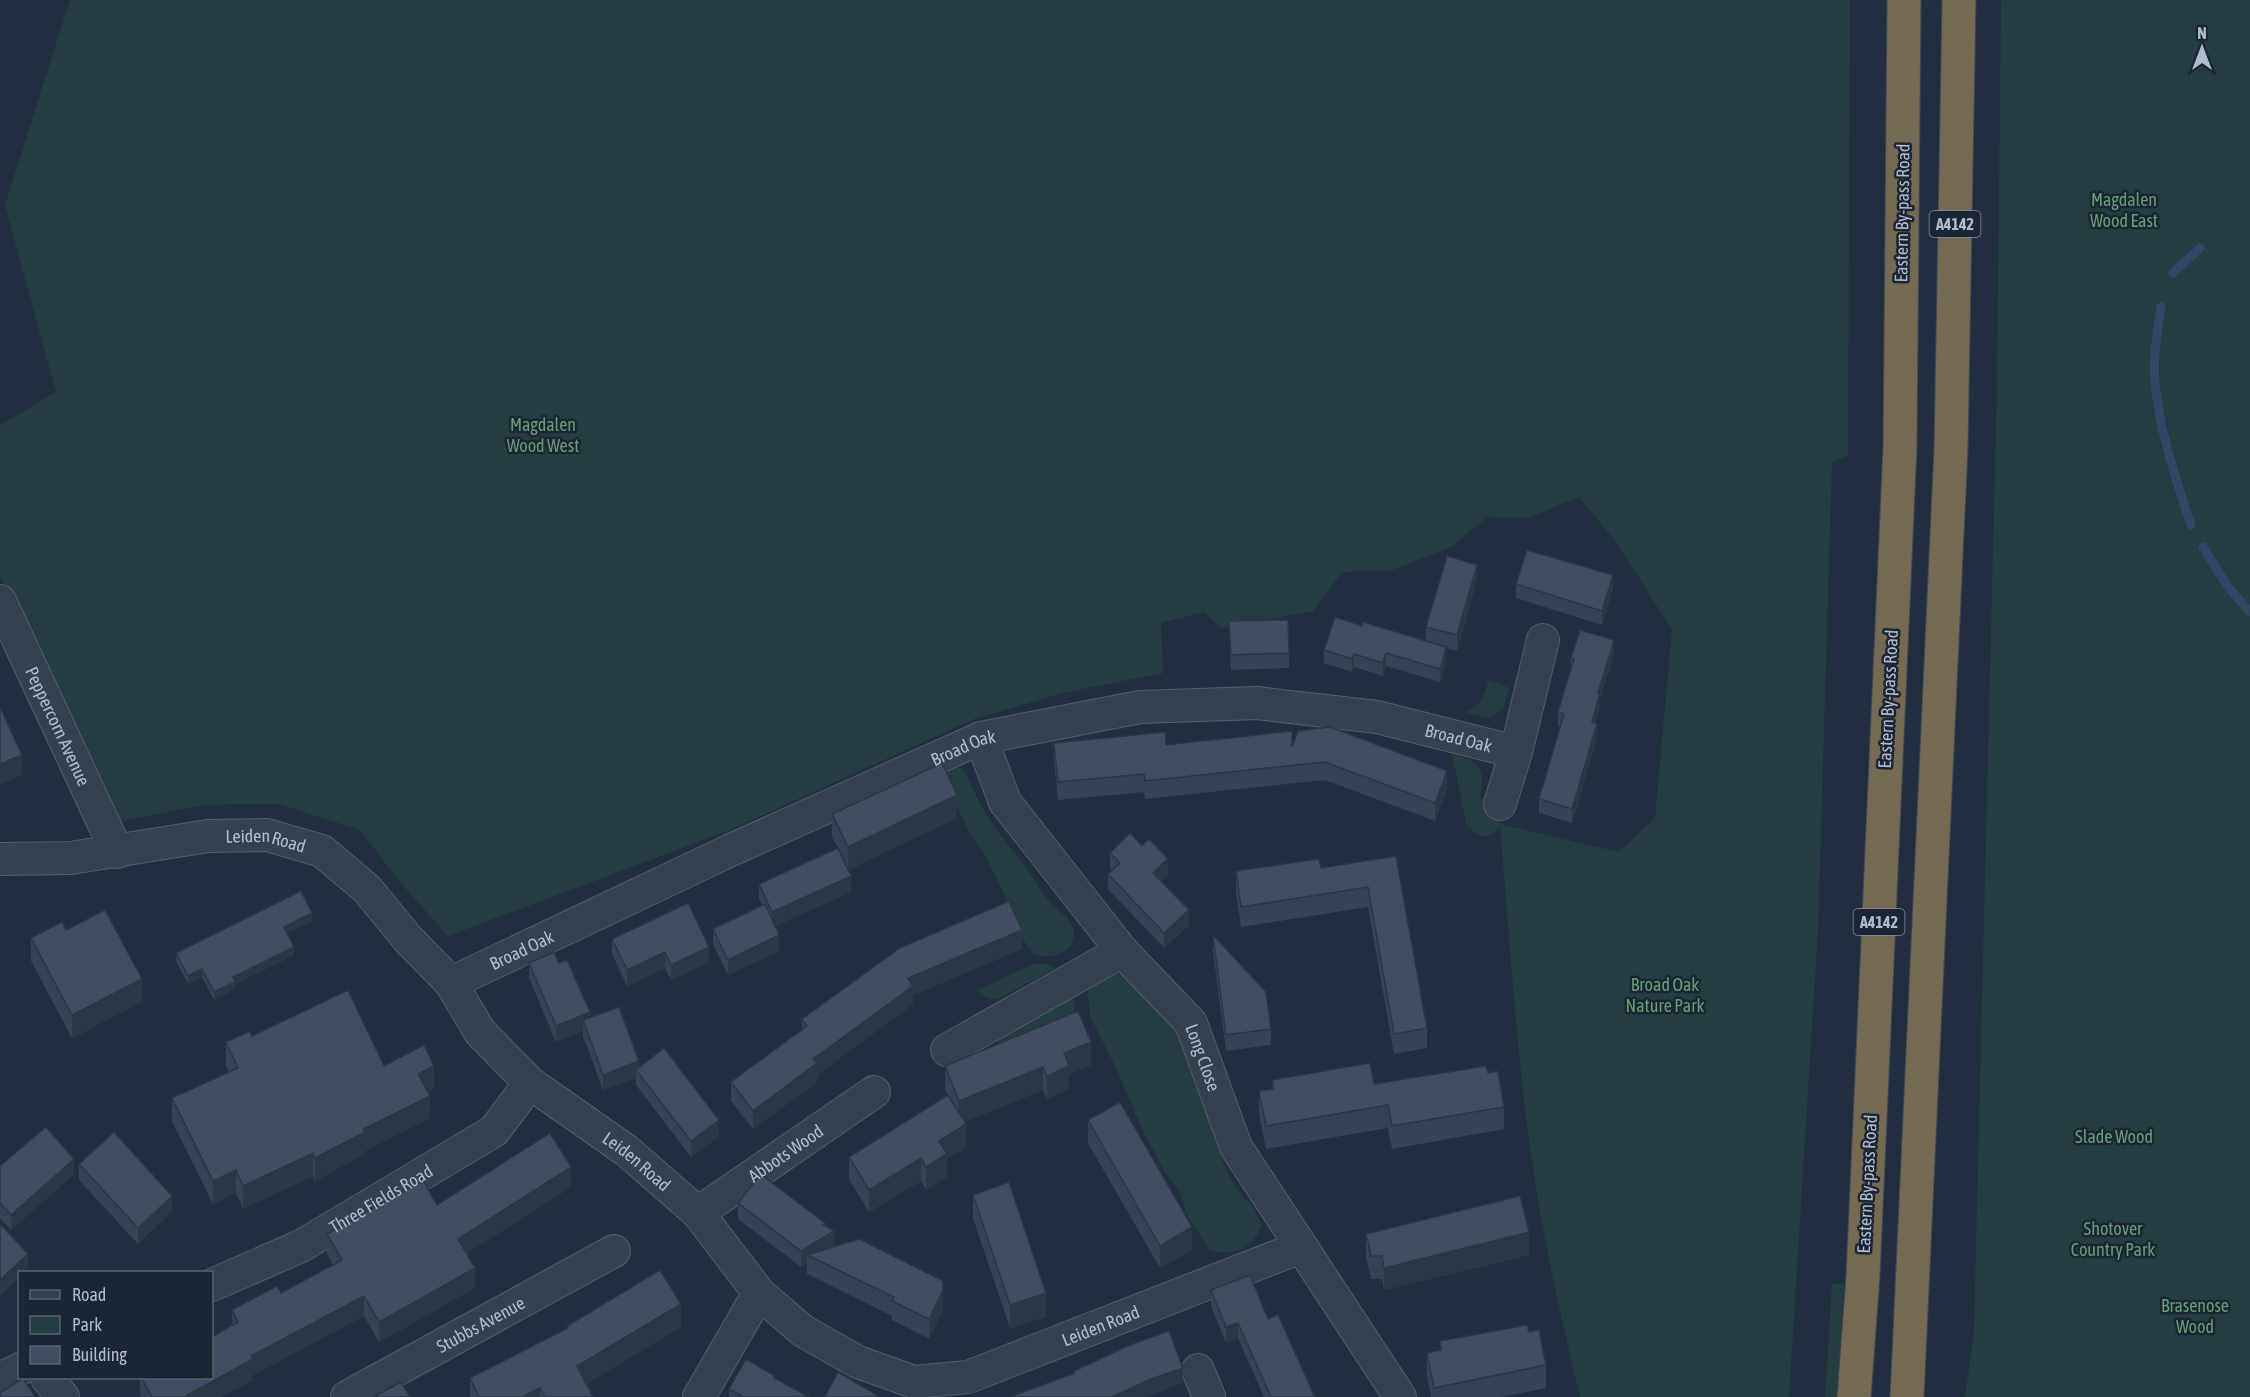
<svg xmlns="http://www.w3.org/2000/svg" width="2250" height="1397" viewBox="0 0 2250 1397" font-family="'Asap Condensed',sans-serif">
	<style>
		.green { fill: #243d41 }
		.lines { fill: none; stroke-linecap: round; stroke-linejoin: round }
		.stream { stroke: #324667; stroke-width: 9 }
		.minor-casing { stroke: #545e6d; stroke-width: 34 }
		.highway-casing { stroke: #3e4857; stroke-width: 35 }
		.minor { stroke: #36404f; stroke-width: 32 }
		.highway { stroke: #766952; stroke-width: 33 }
		.wall { fill: #374254 }
		.shaded-wall { fill: #2d3645 }
		.building { fill: #404d62; stroke: #2d3645; stroke-width: 1.5 }
		.labels { text-anchor: middle; dominant-baseline: central; stroke-width: 5; stroke-linejoin: round; paint-order: stroke }
		.shield { fill: #1b2534; stroke: #858e9e; stroke-width: 1.5 }
		.shield-label { font-size: 16px; font-weight: bold; fill: #b2bbcb }
		.park-label { font-size: 18px; fill: #669e74; stroke: #1b2534 }
		.street-label { font-size: 18px; fill: #b2bbcb; stroke: #1b2534 }
	</style>
	<rect width="100%" height="100%" fill="#212e40"/>
	<!-- green -->
	<g class="green">
		<path d="M70 0H1850L1848 456 1832 462 1818 930 1789 1397H1580C1565 1334 1550 1270 1539 1206 1518 1081 1511 954 1500 827L1491 835 1482 837 1473 831 1466 823 1452 754C1480 763 1486 767 1480 798L1496 801 1500 824 1619 852 1655 818 1672 630 1617 543 1579 497 1527 518 1487 517 1451 547 1392 570 1342 572 1313 611 1221 628 1204 612 1161 623 1163 673 1067 692 974 719 730 830 448 936 399 881 360 830 279 804 204 805 111 823 0 577V425L56 392 5 205Z"/>
		<path d="M2001 0H2250V1397H1965L1974 1330 1997 387Z"/>
		<path d="M1489 680 1509 688 1503 709 1488 718 1464 712C1480 708 1484 695 1489 680Z"/>
		<path d="M955 767 963 769C971 784 978 800 986 814 999 835 1015 853 1030 873 1036 881 1041 892 1048 900 1057 911 1075 918 1074 936 1071 957 1050 957 1034 955L1024 941 1012 910 986 857 969 832 942 774 946 769Z"/>
		<path d="M1034 964H1045L1056 968 998 999H989L977 990Z"/>
		<path d="M1112 974H1123L1171 1022 1183 1041 1212 1116 1213 1135 1221 1158 1230 1177 1242 1196 1254 1208 1262 1225C1252 1249 1235 1256 1209 1250L1187 1214 1179 1190 1166 1174 1142 1129 1117 1070 1090 1016 1088 993 1092 983Z"/>
		<path d="M1071 992 1076 1014 997 1047 998 1038Z"/>
		<path d="M1844 1283 1837 1397H1825L1832 1284Z"/>
	</g>
	<g class="lines">
		<!-- stream -->
		<g class="stream">
			<path d="M2173 273 2200 248"/>
			<path d="M2161 307C2157 332 2153 356 2155 381 2159 430 2176 479 2191 525"/>
			<path d="M2203 547 2228 587 2250 612"/>
		</g>
		<defs>
			<g id="minor">
				<path id="s1" d="M0 601 117 852"/>
				<path id="s2" d="M981 738 1005 802 1122 951 1191 1023 1236 1147 1400 1397"/>
				<path d="M1500 804 1516 752 1543 640"/>
				<path id="s3" d="M0 859 71 858 208 836 267 835 322 851 367 889 408 939 451 983 480 1032 530 1083 627 1151 698 1213 759 1293 803 1331 858 1362 914 1382 968 1377 1301 1247"/>
				<path id="s4" d="M451 983 731 850 981 738 1140 707 1257 703 1377 717 1516 752"/>
				<path d="M947 1050 1122 951"/>
				<path id="s5" d="M698 1213 874 1092"/>
				<path id="s6" d="M212 1285 301 1246 494 1131 530 1083"/>
				<path d="M1198 1370 1209 1397"/>
				<path d="M47 1378 63 1397"/>
				<path d="M0 1379 20 1369"/>
				<path id="s7" d="M347 1397 614 1251"/>
				<path d="M699 1397 759 1293"/>
			</g>
			<g id="highway">
				<path d="M1854 1397 1863 1276 1900 447 1904 0"/>
				<path d="M1907 1397 1951 448 1959 0"/>
			</g>
		</defs>
		<!-- minor casing -->
		<use href="#minor" class="minor-casing"/>
		<!-- highway casing -->
		<use href="#highway" class="highway-casing"/>
		<!-- minor -->
		<use href="#minor" class="minor"/>
		<!-- highway -->
		<use href="#highway" class="highway"/>
	</g>
	<!-- wall -->
	<g class="wall">
		<path d="M1477 580 1457 651 1446 648V660L1440 682 1386 666 1383 676 1354 667 1352 672 1324 663V650L1362 626 1426 641V627Z"/>
		<path d="M1516 584 1613 589 1602 625 1516 598Z"/>
		<path d="M1229 621 1289 653V668L1231 670Z"/>
		<path d="M1614 654 1600 699V707L1595 724 1597 738 1572 823 1539 813V799L1560 726H1558V712L1571 667V658Z"/>
		<path d="M1054 743 1292 747 1447 789 1435 821 1325 780 1145 799 1144 792 1058 800 1054 761Z"/>
		<path d="M832 814 957 818 848 870 851 892 775 926 779 951 728 975 713 944V929L762 905 759 899V884L838 848 832 837Z"/>
		<path d="M1110 853 1168 875 1161 881 1189 925 1164 948 1108 889V874L1112 870 1110 868Z"/>
		<path d="M1396 856 1427 1028V1048L1394 1054 1368 907 1241 927 1236 892V871L1321 868Z"/>
		<path d="M312 921 287 933 294 955 235 984V989L214 1000 202 977 188 984 176 961V953Z"/>
		<path d="M66 930 142 1002 72 1038 31 961V938Z"/>
		<path d="M1213 935 1271 1029V1045L1226 1051 1213 951Z"/>
		<path d="M612 939 709 962 671 980 665 968 627 986 612 954Z"/>
		<path d="M1022 949 913 995V1004L817 1075V1082L753 1129 731 1101V1082L802 1030V1019Z"/>
		<path d="M529 963H559L590 1018 639 1067 719 1136 691 1157 636 1085V1078L603 1090 583 1036V1031L556 1042 529 978Z"/>
		<path d="M252 1036 384 1066 434 1089 428 1092 430 1118 365 1151V1154L315 1181 313 1176 243 1209 236 1193 213 1204 172 1121V1098L229 1072 226 1065V1042Z"/>
		<path d="M1091 1065 1069 1074V1089L1047 1099 1043 1090 964 1122 966 1147 947 1159V1177L926 1190 921 1181 869 1212 849 1179V1157L948 1096 945 1089V1066Z"/>
		<path d="M1488 1073 1504 1107V1129L1392 1149 1388 1128 1266 1149 1259 1114V1091L1272 1089V1080L1374 1084Z"/>
		<path d="M1088 1120 1192 1250 1160 1268 1088 1143Z"/>
		<path d="M79 1164 172 1211 138 1244 79 1180Z"/>
		<path d="M0 1166 74 1174 11 1230 0 1218Z"/>
		<path d="M571 1187 467 1253 475 1288 379 1342 364 1316 253 1375V1380L221 1397H141L140 1396V1377H212L232 1326V1310L281 1293 333 1265 327 1254V1234L437 1205Z"/>
		<path d="M973 1195 1046 1316 1010 1328 973 1218Z"/>
		<path d="M738 1203 834 1246 943 1310 929 1339 892 1320V1316L807 1274V1263L801 1267 738 1219Z"/>
		<path d="M1366 1234 1529 1255 1384 1290 1382 1279H1371L1366 1257Z"/>
		<path d="M1211 1290 1268 1319 1315 1397H1264L1238 1338 1226 1343 1211 1306Z"/>
		<path d="M567 1326 681 1327 586 1384 593 1397H470V1378L567 1329Z"/>
		<path d="M1529 1332 1546 1365V1388L1502 1397H1431L1427 1376V1353L1440 1350V1341Z"/>
		<path d="M775 1379 809 1397H729V1389Z"/>
	</g>
	<!-- shaded-wall -->
	<g class="shaded-wall">
		<path d="M1477 565V580L1457 651V635Z"/>
		<path d="M1613 575V589L1602 625V611Z"/>
		<path d="M1614 640V654L1600 699V707L1592 736V722L1598 693Z"/>
		<path d="M1446 647V660L1440 682V669Z"/>
		<path d="M1386 653V666L1383 676V663Z"/>
		<path d="M1354 654V667L1352 672V659Z"/>
		<path d="M1597 724V738L1572 823V809Z"/>
		<path d="M22 755V775L0 785V764Z"/>
		<path d="M1447 771V789L1435 821V803Z"/>
		<path d="M957 795V818L848 870V847Z"/>
		<path d="M1168 859V875L1153 888V873Z"/>
		<path d="M851 876V892L772 928V912Z"/>
		<path d="M1189 910V925L1164 948V933Z"/>
		<path d="M312 913V921L284 935V927Z"/>
		<path d="M1022 930V949L913 995V1004L817 1075V1082L753 1129V1111L908 978Z"/>
		<path d="M779 935V951L728 975V960Z"/>
		<path d="M294 947V955L235 984V989L214 1000V992L233 977Z"/>
		<path d="M709 947V962L671 980V965Z"/>
		<path d="M665 952V968L627 986V970Z"/>
		<path d="M202 969V977L188 984V976Z"/>
		<path d="M142 979V1002L72 1038V1015Z"/>
		<path d="M590 1012V1028L583 1020V1031L556 1042V1026Z"/>
		<path d="M1091 1042V1065L1069 1074V1089L1047 1099V1076L1064 1053Z"/>
		<path d="M639 1061V1073L636 1070V1078L603 1090V1075Z"/>
		<path d="M434 1066V1089L418 1097V1074Z"/>
		<path d="M1043 1067V1090L959 1124V1101Z"/>
		<path d="M430 1096V1118L365 1151V1154L315 1181V1158L363 1129Z"/>
		<path d="M719 1120V1136L691 1157V1141Z"/>
		<path d="M966 1124V1147L947 1159V1177L926 1190V1167L939 1141Z"/>
		<path d="M313 1153V1176L243 1209V1186Z"/>
		<path d="M921 1158V1181L869 1212V1190Z"/>
		<path d="M74 1159V1174L11 1230V1215Z"/>
		<path d="M571 1167V1187L458 1259V1239Z"/>
		<path d="M236 1170V1193L213 1204V1181Z"/>
		<path d="M172 1196V1211L138 1244V1228Z"/>
		<path d="M826 1224V1236L834 1231V1246L807 1255V1263L801 1267V1251L823 1225Z"/>
		<path d="M1192 1227V1250L1160 1268V1246Z"/>
		<path d="M1529 1232V1255L1384 1290V1268Z"/>
		<path d="M28 1254V1269L25 1272H20V1277L0 1296V1280Z"/>
		<path d="M475 1268V1288L379 1342V1322Z"/>
		<path d="M943 1290V1310L929 1339V1319Z"/>
		<path d="M1046 1293V1316L1010 1328V1305Z"/>
		<path d="M364 1296V1316L253 1375V1380L221 1397H184L251 1356Z"/>
		<path d="M681 1304V1327L577 1389V1366Z"/>
		<path d="M1238 1323V1338L1226 1343V1327Z"/>
		<path d="M1183 1368V1383L1146 1397H1112L1151 1379Z"/>
		<path d="M540 1388V1397H522Z"/>
	</g>
	<!-- building -->
	<g class="building">
		<path d="M1527 550 1613 575 1602 611 1516 584Z"/>
		<path d="M1447 556 1477 565 1457 635 1426 627Z"/>
		<path d="M1335 617 1362 626 1363 622 1446 647 1440 669 1386 653 1383 663 1354 654 1352 659 1324 650Z"/>
		<path d="M1288 620 1289 653 1231 655 1229 621Z"/>
		<path d="M1580 630 1614 640 1598 693H1600L1592 722 1597 724 1572 809 1539 799 1564 714 1558 712 1574 659 1571 658Z"/>
		<path d="M0 707 22 755 0 764Z"/>
		<path d="M1330 727 1447 771 1435 803 1325 762 1145 781 1144 774 1058 782 1054 743 1165 732 1166 745 1292 731V747L1298 731Z"/>
		<path d="M942 763 957 795 848 847 832 814Z"/>
		<path d="M1130 833 1142 846 1149 839 1168 859 1153 873 1189 910 1164 933 1108 874 1120 863 1110 853Z"/>
		<path d="M838 848 851 876 772 912 759 884Z"/>
		<path d="M1396 856 1427 1028 1394 1034 1368 887 1241 907 1236 871 1319 859 1321 868Z"/>
		<path d="M301 891 312 913 284 927 294 947 233 977 235 982 214 992 202 969 188 976 176 953Z"/>
		<path d="M1009 901 1022 930 908 978 913 986 813 1059 817 1063 753 1111 731 1082 807 1026 802 1019 900 948Z"/>
		<path d="M688 903 709 947 671 965 665 952 627 970 612 939Z"/>
		<path d="M765 904 779 935 728 960 713 929Z"/>
		<path d="M105 910 142 979 72 1015 31 938 62 922 66 930Z"/>
		<path d="M1213 935 1266 992 1271 1029 1226 1035Z"/>
		<path d="M554 952 559 963 567 960 590 1012 556 1026 529 963Z"/>
		<path d="M348 990 384 1066 424 1045 434 1066 418 1074 430 1096 363 1129 365 1132 315 1158 313 1153 243 1186 236 1170 213 1181 172 1098 238 1068 226 1042 250 1031 252 1036Z"/>
		<path d="M619 1007 639 1061 603 1075 583 1020Z"/>
		<path d="M1078 1011 1091 1042 1064 1053 1069 1066 1047 1076 1043 1067 959 1101 945 1066Z"/>
		<path d="M664 1048 719 1120 691 1141 636 1070Z"/>
		<path d="M1370 1063 1374 1084 1486 1066 1488 1073 1498 1071 1504 1107 1392 1126 1388 1105 1266 1126 1259 1091 1274 1089 1272 1080Z"/>
		<path d="M948 1095 966 1124 939 1141 947 1154 926 1167 921 1158 869 1190 849 1157Z"/>
		<path d="M1120 1102 1192 1227 1160 1246 1088 1120Z"/>
		<path d="M46 1127 74 1159 11 1215 0 1203V1166Z"/>
		<path d="M114 1132 172 1196 138 1228 79 1164Z"/>
		<path d="M550 1133 571 1167 458 1239 475 1268 379 1322 364 1296 251 1356 253 1359 184 1397H152L141 1377H212V1337L238 1322 232 1310 277 1286 281 1293 342 1260 327 1234 423 1180 437 1205Z"/>
		<path d="M762 1175 826 1224 823 1225 834 1231 801 1251 738 1203 757 1179Z"/>
		<path d="M1009 1182 1046 1293 1010 1305 973 1195Z"/>
		<path d="M1520 1196 1529 1232 1384 1268 1382 1256H1371L1366 1234Z"/>
		<path d="M1 1225 28 1254 0 1280V1226Z"/>
		<path d="M859 1239 943 1281V1290L929 1319 892 1301 894 1297 807 1255Z"/>
		<path d="M660 1270 681 1304 577 1366 593 1397H545L540 1388 522 1397H479L470 1378 568 1328 567 1326Z"/>
		<path d="M1250 1275 1268 1319 1278 1315 1315 1397H1271L1238 1323 1226 1327 1211 1290Z"/>
		<path d="M1527 1325 1529 1332 1539 1330 1546 1365 1434 1388 1427 1353 1441 1350 1440 1341Z"/>
		<path d="M1169 1331 1183 1368 1151 1379 1112 1397H1010L1075 1373 1074 1371 1130 1345Z"/>
		<path d="M746 1359 775 1376 774 1378 809 1397H743L729 1389Z"/>
		<path d="M838 1372 880 1397H825Z"/>
		<path d="M23 1378 35 1397H0V1393Z"/>
		<path d="M401 1382 410 1397H373Z"/>
	</g>
	<g class="labels">
		<!-- shield labels -->
		<g class="shield">
			<rect x="1929.5" y="211" width="51" height="26" rx="4.5"/>
			<rect x="1853.5" y="909" width="51" height="26" rx="4.5"/>
		</g>
		<g class="shield-label">
			<text x="1955" y="224">A4142</text>
			<text x="1879" y="922">A4142</text>
		</g>
		<!-- park labels -->
		<g class="park-label">
			<text x="2124" y="199">Magdalen<tspan x="2124" dy="21">Wood East</tspan></text>
			<text x="543" y="424">Magdalen<tspan x="543" dy="21">Wood West</tspan></text>
			<text x="1665" y="984">Broad Oak<tspan x="1665" dy="21">Nature Park</tspan></text>
			<text x="2114" y="1136">Slade Wood</text>
			<text x="2113" y="1228">Shotover<tspan x="2113" dy="21">Country Park</tspan></text>
			<text x="2195" y="1305">Brasenose<tspan x="2195" dy="21">Wood</tspan></text>
		</g>
		<!-- street labels -->
		<g class="street-label">
			<text transform="translate(1902 213) rotate(-89)">Eastern By-pass Road</text>
			<text transform="translate(1888 699) rotate(-87)">Eastern By-pass Road</text>
			<text stroke="none"><textPath href="#s1" startOffset="138">Peppercorn Avenue</textPath></text>
			<text stroke="none"><textPath href="#s4" startOffset="1068">Broad Oak</textPath></text>
			<text stroke="none"><textPath href="#s4" startOffset="564">Broad Oak</textPath></text>
			<text stroke="none"><textPath href="#s3" startOffset="268">Leiden Road</textPath></text>
			<text stroke="none"><textPath href="#s4" startOffset="78">Broad Oak</textPath></text>
			<text stroke="none"><textPath href="#s2" startOffset="394">Long Close</textPath></text>
			<text stroke="none"><textPath href="#s5" startOffset="106">Abbots Wood</textPath></text>
			<text stroke="none"><textPath href="#s3" startOffset="772">Leiden Road</textPath></text>
			<text transform="translate(1867 1184) rotate(-87)">Eastern By-pass Road</text>
			<text stroke="none"><textPath href="#s6" startOffset="190">Three Fields Road</textPath></text>
			<text stroke="none"><textPath href="#s7" startOffset="152">Stubbs Avenue</textPath></text>
			<text stroke="none"><textPath href="#s3" startOffset="1330">Leiden Road</textPath></text>
		</g>
	</g>
	<!-- legend -->
	<rect x="18" y="1271" width="195" height="108" fill="#1b2534" stroke="#576170" stroke-width="1.5"/>
	<rect x="30" y="1290" width="30" height="9" fill="#36404f" stroke="#576170" stroke-width="1.5"/>
	<text x="72" y="1301" font-size="18" fill="#b2bbcb">Road</text>
	<rect x="30" y="1316" width="30" height="18" fill="#243d41" stroke="#576170" stroke-width="1.5"/>
	<text x="72" y="1331" font-size="18" fill="#b2bbcb">Park</text>
	<rect x="30" y="1346" width="30" height="18" fill="#404d62" stroke="#576170" stroke-width="1.5"/>
	<text x="72" y="1361" font-size="18" fill="#b2bbcb">Building</text>
	<!-- north arrow -->
	<g transform="translate(2202 48)" stroke="#1b2534" stroke-width="4.5" paint-order="stroke">
	<path d="M0-4.5L10 22L0 15L-10 22Z" fill="#b2bbcb"/>
	<text y="-9" font-size="16" font-weight="bold" text-anchor="middle" fill="#b2bbcb">N</text>
	</g>
</svg>
